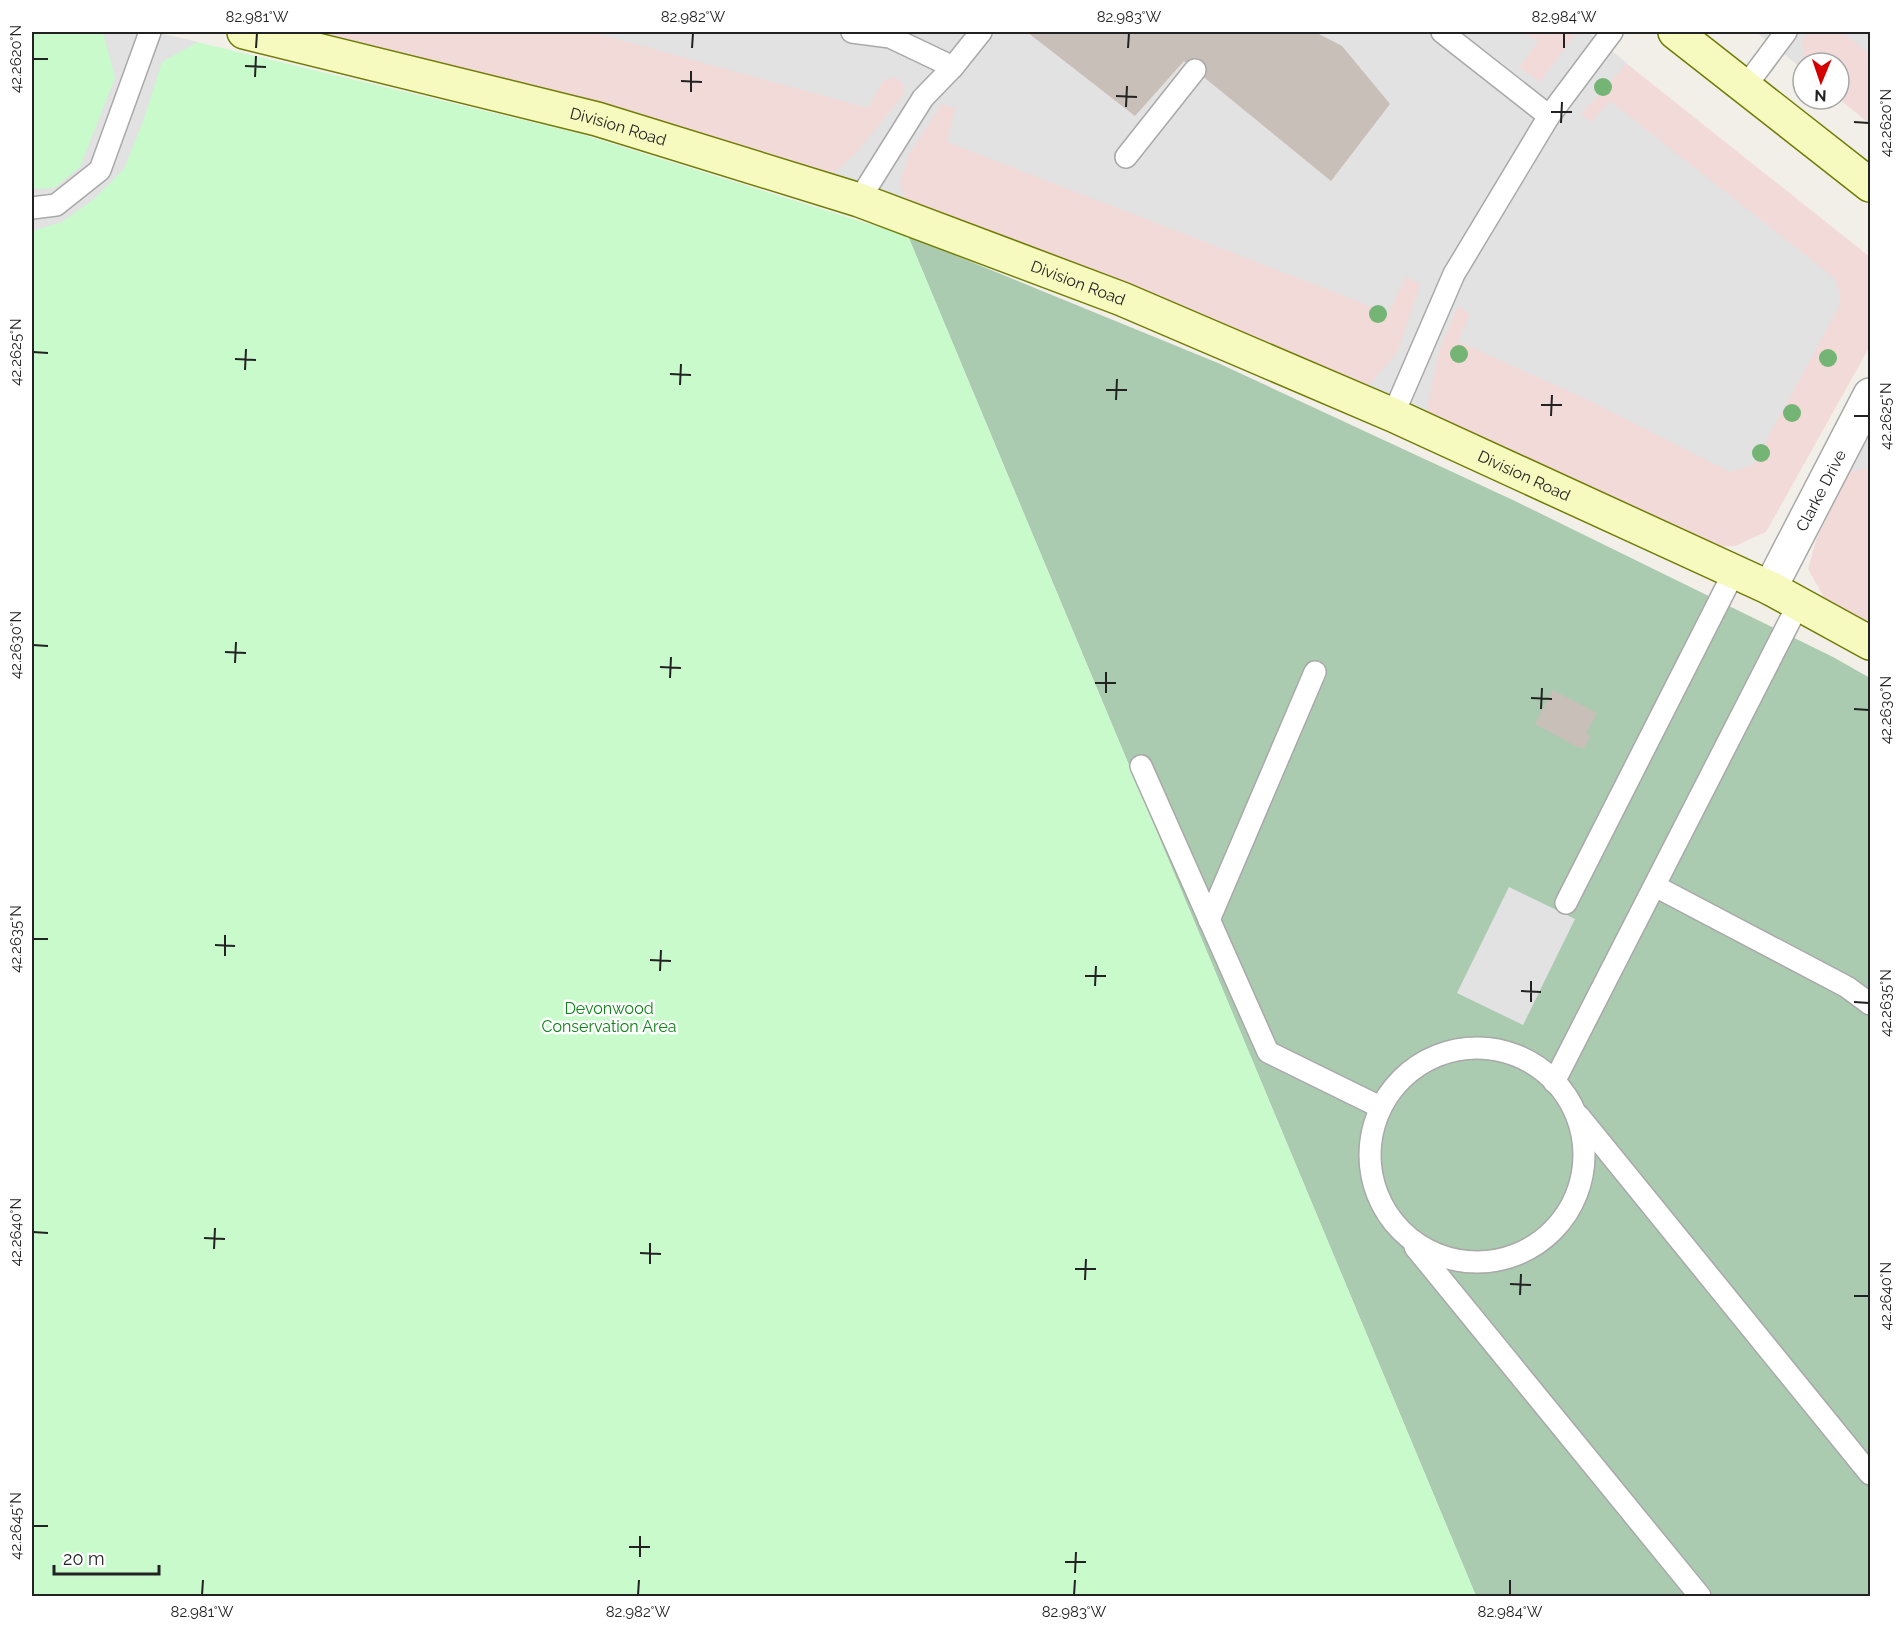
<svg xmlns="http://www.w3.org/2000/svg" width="1902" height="1628" viewBox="0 0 1902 1628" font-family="Raleway,sans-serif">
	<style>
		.commercial { fill: #f2dad9 }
		.cemetery { fill: #aacbaf }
		.park { fill: #c8facc }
		.parking { fill: #e2e2e2 }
		.building { fill: #c7bfb8 }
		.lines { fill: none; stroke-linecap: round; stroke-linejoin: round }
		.lane-casing { stroke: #a9a9a9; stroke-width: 24 }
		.street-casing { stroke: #a9a9a9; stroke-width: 36 }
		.secondary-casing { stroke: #707d05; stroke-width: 36 }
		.lane { stroke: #fff; stroke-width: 21 }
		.street { stroke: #fff; stroke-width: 33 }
		.secondary { stroke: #f7fabf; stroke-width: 33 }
		.tree { fill: #74b475 }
		.ticks { fill: none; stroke: #222; stroke-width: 2 }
		.labels { text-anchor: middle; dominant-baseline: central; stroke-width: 5; stroke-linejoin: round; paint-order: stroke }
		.street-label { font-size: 16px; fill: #222; stroke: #fff }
		.park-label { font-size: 16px; fill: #0c8416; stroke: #fff }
		.neatline { fill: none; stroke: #222; stroke-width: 2 }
		.ticks-label { font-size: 15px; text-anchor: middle; fill: #222 }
	</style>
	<rect width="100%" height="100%" fill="#f2efe9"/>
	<!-- commercial -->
	<g class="commercial">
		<path d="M303 32H1587L1870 257V346L1766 532 1735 546 1712 547 1412 405 906 202Z"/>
		<path d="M1756 32H1870V124L1839 99V63H1803V69Z"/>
		<path d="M1870 434V633L1826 601 1808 569 1816 540 1849 472Z"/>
	</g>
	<!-- cemetery -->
	<path class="cemetery" d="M908 236 1218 363 1515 501 1833 657 1870 678V1596H1476Z"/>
	<!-- park -->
	<path class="park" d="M32 32H155L581 134 908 236 1476 1596H32Z"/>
	<!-- parking -->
	<g class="parking">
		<path d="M103 32H155L198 42 162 62 143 121 124 169 94 199 62 222 32 231V189L54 188 80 167 115 78Z"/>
		<path d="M591 32H1027L1135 116 1184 61 1331 181 1390 104 1342 46 1315 32H1525L1538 42 1519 67 1540 82 1577 32H1587L1627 63 1581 114 1591 122 1610 101 1832 276 1837 284 1840 295V305L1753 465 1730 472 1590 401 1458 341 1470 314 1458 306 1440 348 1426 412 1367 387 1397 353 1420 285 1406 276 1388 313 947 142 955 108 942 104 909 154 900 183 906 202 827 179 855 154 904 94 903 84 895 77 883 81 868 108Z"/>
		<path d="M1756 32H1808L1802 41 1805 63H1803V69Z"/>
		<path d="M1842 32H1870V54Z"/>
		<path d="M1870 434V468L1849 472Z"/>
		<path d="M1509 887 1575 919 1523 1025 1457 993Z"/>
	</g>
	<!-- building -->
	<g class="building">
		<path d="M1027 32H1315L1342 46 1390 104 1331 181 1184 61 1135 116Z"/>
		<path d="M1553 690 1597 713 1586 734 1591 736 1584 748H1579L1535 724Z"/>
	</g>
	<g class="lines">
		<defs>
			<g id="lane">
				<path d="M852 32 890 37 953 67"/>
				<path d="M1442 32 1549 116"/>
				<path d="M1745 87 1786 32"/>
				<path d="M1126 157 1195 70"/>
				<path d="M859 200 923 98 953 67 981 32"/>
				<path d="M32 208 56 205 100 170 150 32"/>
				<path d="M1393 415 1454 274 1549 116 1612 32"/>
				<path d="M1141 766 1268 1052 1380 1107"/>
				<path d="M1655 886 1847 987 1870 1004"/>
				<path d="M1566 903 1734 572"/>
				<path d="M1209 920 1315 672"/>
				<circle cx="1477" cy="1155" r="107"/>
				<path d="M1554 1082 1799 603"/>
				<path d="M1579 1116 1870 1474"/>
				<path d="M1415 1247 1700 1596"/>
			</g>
			<g id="street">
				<path id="s1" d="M1770 588 1870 395"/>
			</g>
			<g id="secondary">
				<path id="s2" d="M244 32 597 119 859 200 1122 299 1393 415 1770 588 1870 643"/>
				<path d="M1675 32 1870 185"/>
			</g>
		</defs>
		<!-- lane casing -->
		<use href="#lane" class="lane-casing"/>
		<!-- street casing -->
		<use href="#street" class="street-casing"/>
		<!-- secondary casing -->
		<use href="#secondary" class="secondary-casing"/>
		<!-- lane -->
		<use href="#lane" class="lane"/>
		<!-- street -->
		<use href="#street" class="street"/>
		<!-- secondary -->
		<use href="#secondary" class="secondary"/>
	</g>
	<!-- trees -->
	<g class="tree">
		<circle cx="1603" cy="87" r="9"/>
		<circle cx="1378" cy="314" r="9"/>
		<circle cx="1459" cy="354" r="9"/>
		<circle cx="1828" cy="358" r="9"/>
		<circle cx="1792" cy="413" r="9"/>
		<circle cx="1761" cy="453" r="9"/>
	</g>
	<!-- ticks -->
	<path class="ticks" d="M256 48 257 33M692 48 693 33M1128 48 1129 33M1564 48V33M33 59H48M245 66 266 67M255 77 256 56M681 81 702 82M691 92V71M1116 96 1137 97M1126 107 1127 86M1551 112H1572M1854 122 1869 123M1561 123 1562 102M33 352 48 353M235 359 256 360M245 370 246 349M670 374 691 375M680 385 681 364M1106 390H1127M1116 400 1117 379M1541 405H1562M1551 416 1552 395M1854 416H1869M33 645 48 646M225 652 246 653M235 663 236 642M660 667 681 668M670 678 671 657M1095 683H1116M1106 693V672M1531 698 1552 699M1541 709 1542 688M1854 709 1869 710M33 939H48M215 945 235 946M225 956V935M650 960 671 961M660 971 661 950M1085 976H1106M1095 986 1096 966M1521 991 1541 992M1531 1002V981M1854 1002 1869 1003M33 1232 48 1233M204 1238 225 1239M214 1249 215 1228M640 1253 661 1254M650 1264V1243M1075 1269H1096M1085 1280 1086 1259M1510 1284 1531 1285M1520 1295 1521 1274M1854 1296H1869M33 1526H48M629 1547H650M640 1557V1536M1065 1562H1086M1075 1573 1076 1552M202 1595 203 1580M638 1595 639 1580M1074 1595 1075 1580M1510 1595V1580"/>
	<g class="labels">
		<!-- street labels -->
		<g class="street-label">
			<text stroke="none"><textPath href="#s2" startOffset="386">Division Road</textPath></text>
			<text stroke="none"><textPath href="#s2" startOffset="872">Division Road</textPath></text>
			<text stroke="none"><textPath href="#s2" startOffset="1358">Division Road</textPath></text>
			<text stroke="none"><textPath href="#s1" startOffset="110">Clarke Drive</textPath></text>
		</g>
		<!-- park labels -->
		<g class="park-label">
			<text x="609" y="1008">Devonwood<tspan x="609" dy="18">Conservation Area</tspan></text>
		</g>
	</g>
	<!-- border -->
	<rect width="1902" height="1628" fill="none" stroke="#ffffff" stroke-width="66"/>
	<!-- north arrow -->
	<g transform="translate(1821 81) rotate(182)"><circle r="28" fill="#ffffff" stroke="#a7a7a7" stroke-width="1.5"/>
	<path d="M0-4.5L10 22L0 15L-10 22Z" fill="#d40000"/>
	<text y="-9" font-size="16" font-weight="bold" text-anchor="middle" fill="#222222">N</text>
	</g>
	<!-- scale -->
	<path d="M54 1565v9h105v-9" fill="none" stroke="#222222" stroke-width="3"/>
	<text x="63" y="1565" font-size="18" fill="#222222" stroke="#ffffff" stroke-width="4.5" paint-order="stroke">20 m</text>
	<rect x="33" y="33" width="1836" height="1562" class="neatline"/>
	<g class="ticks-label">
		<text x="257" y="22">82.981°W</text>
		<text x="693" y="22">82.982°W</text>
		<text x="1129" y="22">82.983°W</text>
		<text x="1564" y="22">82.984°W</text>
		<text transform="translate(16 59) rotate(-90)" y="5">42.2620°N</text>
		<text transform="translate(1886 123) rotate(-90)" y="5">42.2620°N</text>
		<text transform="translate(16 352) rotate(-90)" y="5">42.2625°N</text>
		<text transform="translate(1886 416) rotate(-90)" y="5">42.2625°N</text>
		<text transform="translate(16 645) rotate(-90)" y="5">42.2630°N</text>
		<text transform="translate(1886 710) rotate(-90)" y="5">42.2630°N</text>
		<text transform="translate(16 939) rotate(-90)" y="5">42.2635°N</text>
		<text transform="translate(1886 1003) rotate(-90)" y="5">42.2635°N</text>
		<text transform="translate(16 1232) rotate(-90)" y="5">42.2640°N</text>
		<text transform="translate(1886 1296) rotate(-90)" y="5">42.2640°N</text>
		<text transform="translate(16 1526) rotate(-90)" y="5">42.2645°N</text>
		<text x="202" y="1617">82.981°W</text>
		<text x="638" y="1617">82.982°W</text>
		<text x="1074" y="1617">82.983°W</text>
		<text x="1510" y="1617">82.984°W</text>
	</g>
</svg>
